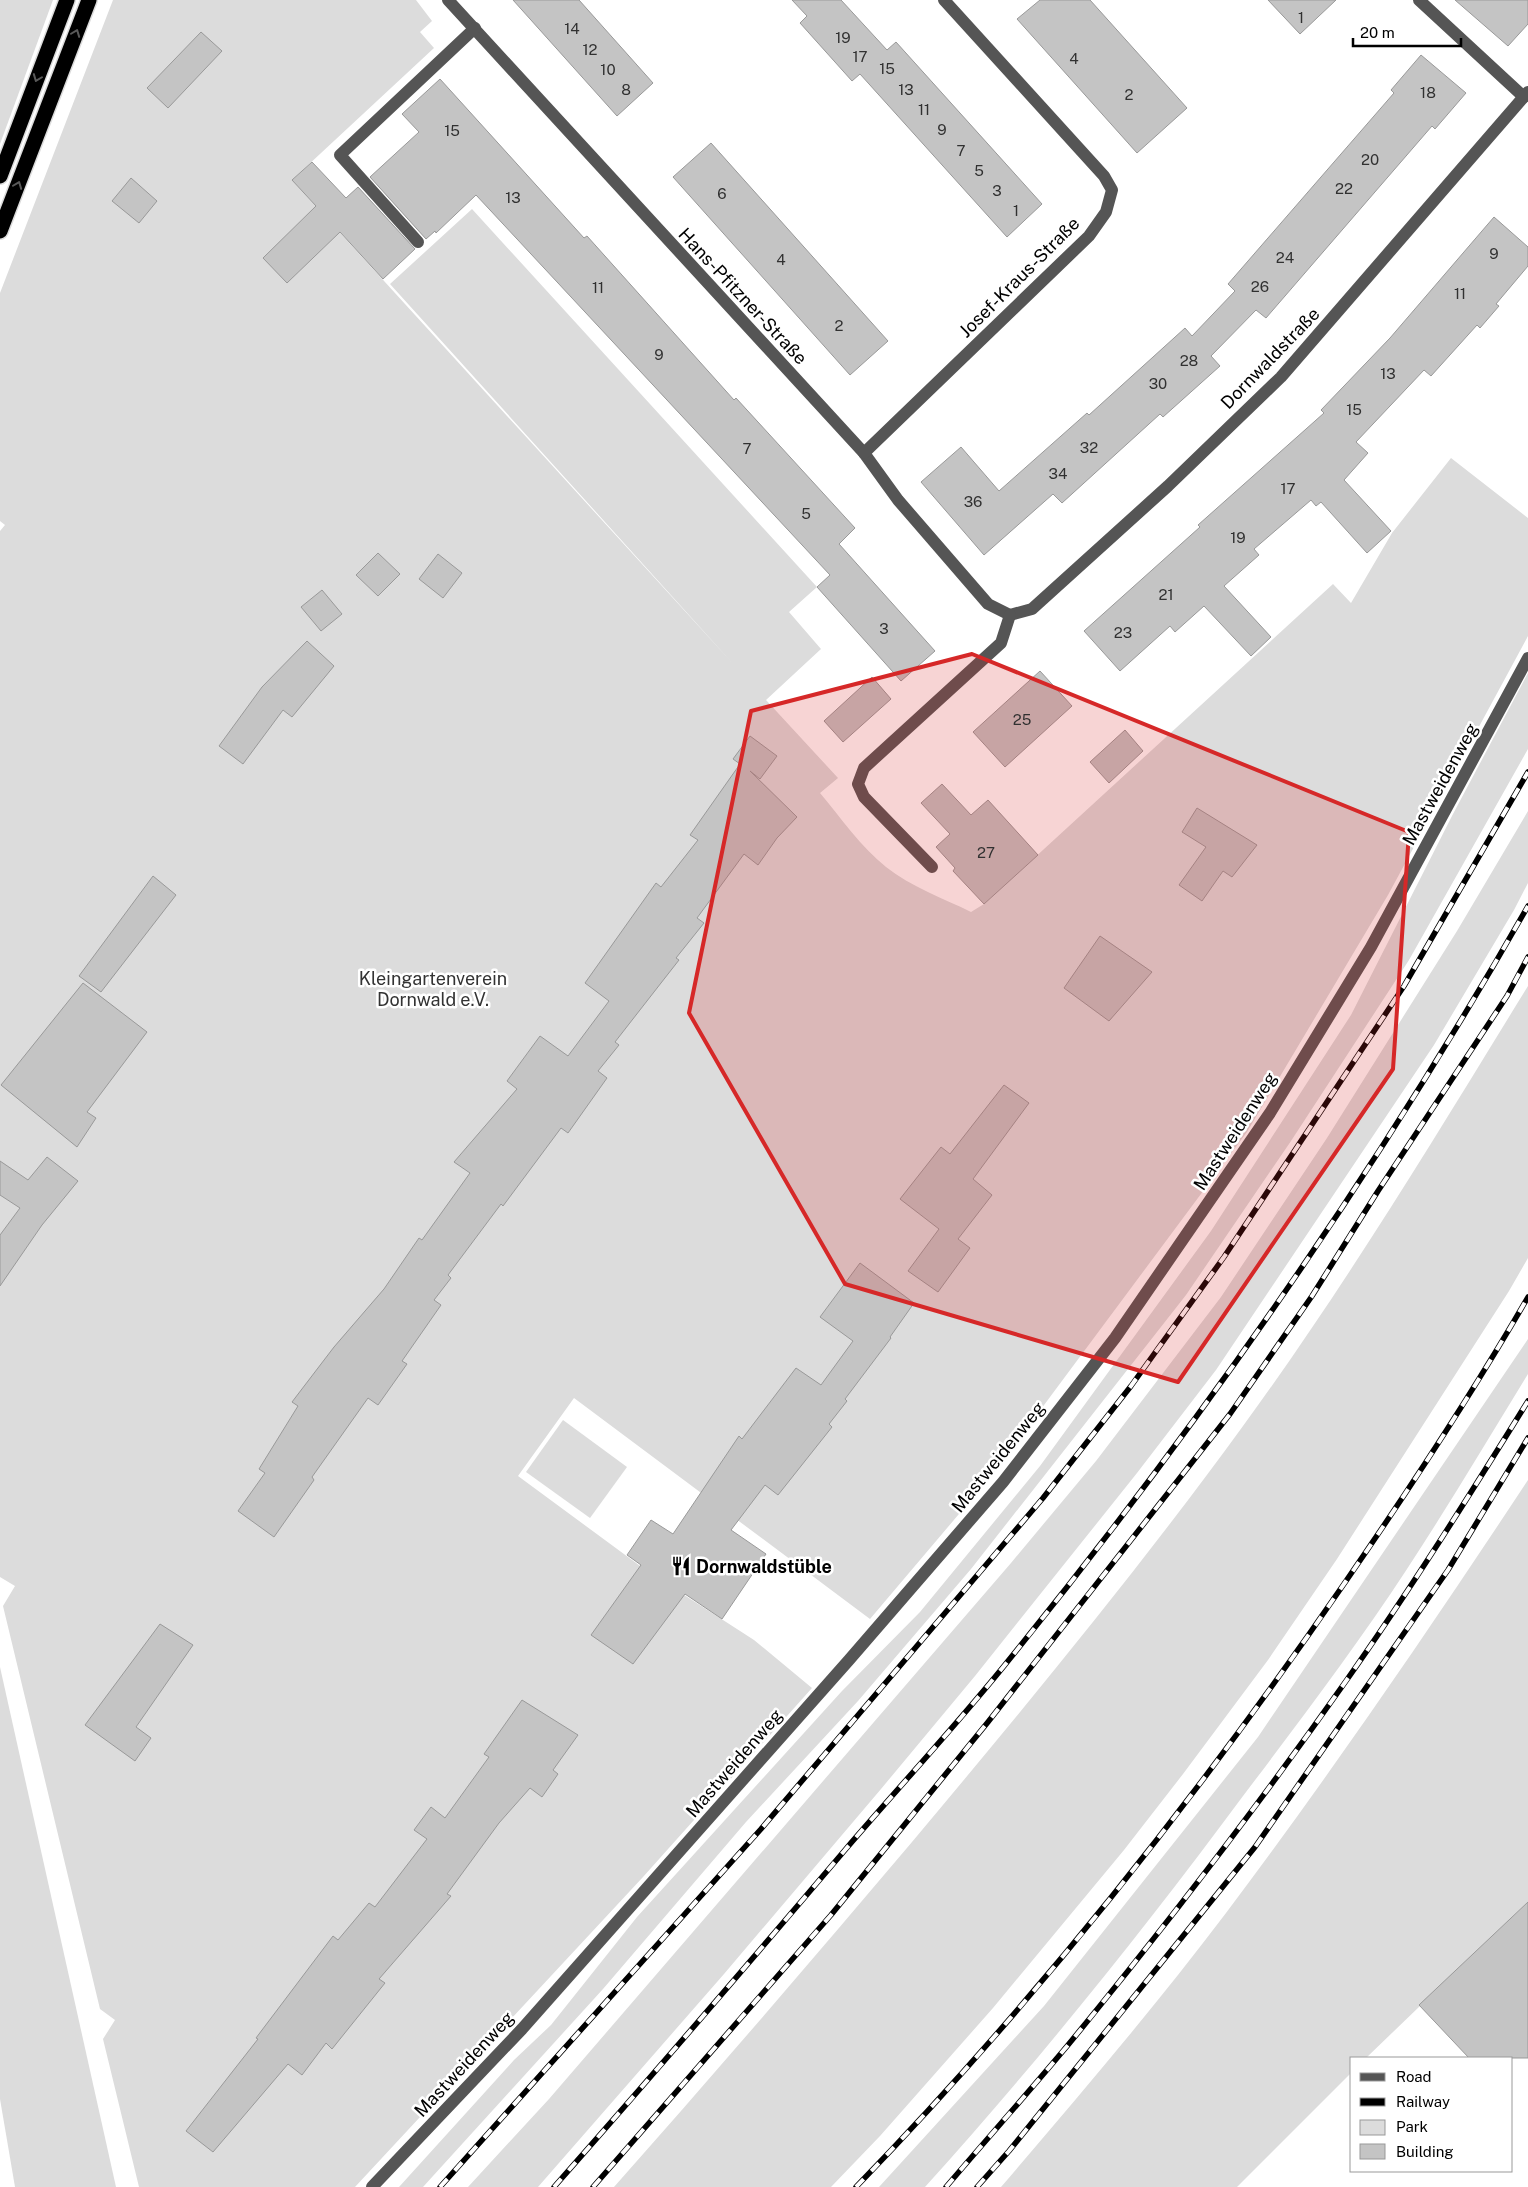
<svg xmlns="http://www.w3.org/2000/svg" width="1528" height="2187" viewBox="0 0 1528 2187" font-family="'Public Sans',sans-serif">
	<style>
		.green { fill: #dcdcdc }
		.building { fill: #c4c4c4; stroke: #999 }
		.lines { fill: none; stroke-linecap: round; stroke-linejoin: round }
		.highway-casing { stroke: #dbdbdb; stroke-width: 18 }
		.minor { stroke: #555; stroke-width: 12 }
		.highway { stroke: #000; stroke-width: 15 }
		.rail-casing { stroke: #000; stroke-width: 5.5 }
		.rail { stroke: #fff; stroke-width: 4; stroke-dasharray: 11; stroke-linecap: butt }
		.oneway { stroke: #595959 }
		.marked { fill: #d62828; fill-opacity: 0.2; stroke: #d62828; stroke-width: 4; stroke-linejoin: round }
		.labels { text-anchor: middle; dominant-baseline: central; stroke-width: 5; stroke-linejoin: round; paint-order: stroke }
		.number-label { font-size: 15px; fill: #313131 }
		.street-label { font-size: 18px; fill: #000; stroke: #fff }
		.park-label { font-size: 18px; fill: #333; stroke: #fff }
		.poi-label { font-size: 18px; font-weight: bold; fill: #000; stroke: #fff; text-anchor: start }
	</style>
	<rect width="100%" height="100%" fill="#fff"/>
	<!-- green -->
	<g class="green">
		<path d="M0 0H53L0 144Z"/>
		<path d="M113 0H416L432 21 420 32 434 48 292 180 735 666 390 284 472 209 817 587 789 612 821 649 766 700 838 778 820 793C841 818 861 847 886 867 911 887 943 898 971 912L984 904 1333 584 1351 603 1392 533 1451 458 1528 518V636L1388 895 1247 1132 992 1475 870 1619 574 1398 518 1476 647 1571 754 1640 812 1688 643 1877 355 2187H139L103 2039 115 2020 100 2009 3 1606 15 1586 0 1577V531L5 525 0 521V293Z"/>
		<path d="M1528 673V749L1409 960 1291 1141 1186 1295 971 1569 858 1701 746 1822 603 1989 423 2187H399L514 2060 551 2025 637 1917 842 1691 920 1612 1040 1466 1211 1231 1351 1015 1453 814Z"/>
		<path d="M1528 811V883L1514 910 1434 1045 1216 1370 1137 1473 975 1676 881 1789 724 1974 538 2187H468L549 2099 1011 1563 1096 1461 1221 1297 1327 1138 1457 931Z"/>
		<path d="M1528 986V1258L1509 1291 1337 1559 1268 1660 1183 1774 1124 1850 993 2008 880 2136 831 2187H614C715 2073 814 1958 912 1842 1026 1706 1139 1569 1243 1426 1346 1285 1437 1134 1528 986Z"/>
		<path d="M1528 1339V1374C1488 1439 1449 1505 1407 1569 1356 1647 1299 1722 1243 1796 1143 1931 1038 2062 925 2187H879L1044 2006 1258 1737Z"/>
		<path d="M563 1420 627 1467 590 1518 526 1472Z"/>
		<path d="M1528 1480V1902L1366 2058H1352V2072L1237 2187H1001C1078 2097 1155 2007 1226 1913 1332 1772 1431 1627 1528 1480Z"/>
		<path d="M0 1667 116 2187H15L0 2099Z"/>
	</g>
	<!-- building -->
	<g class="building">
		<path d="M513 0H579L653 83 617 116Z"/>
		<path d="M792 0H841L887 50 896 42 1042 204 1007 237 860 74 852 81 800 23 807 16Z"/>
		<path d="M1040 0H1090L1187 108 1137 153 1017 19Z"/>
		<path d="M1268 0H1336L1300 34Z"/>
		<path d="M1455 0H1528V24L1508 46Z"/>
		<path d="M201 32 222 51 168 108 147 88Z"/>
		<path d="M1421 55 1466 93 1435 129 1432 126 1266 318 1256 310 1211 356 1220 366 1163 417 1160 414 1062 503 1053 494 984 555 921 482 961 447 999 491 1087 413 1089 415 1185 328 1192 336 1235 291 1228 284 1394 93 1391 90Z"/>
		<path d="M440 79 584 238 587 236 734 400 736 398 855 528 839 544 935 651 901 681 817 587 830 575 476 195 436 233 435 231 426 239 370 177 419 132 402 114Z"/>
		<path d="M711 143 888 341 850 375 673 177Z"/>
		<path d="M312 162 346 198 358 187 415 249 383 279 340 232 287 283 263 258 316 206 292 180Z"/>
		<path d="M131 178 157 201 139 223 112 201Z"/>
		<path d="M1494 217 1528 247V266L1496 304 1499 306 1480 328 1477 325 1431 376 1424 370 1356 442 1368 453 1344 480 1391 531 1367 553 1321 502 1316 506 1311 500 1254 549 1259 555 1224 586 1271 637 1251 656 1204 606 1175 632 1170 626 1120 671 1084 631 1200 527 1198 525 1324 413 1321 410 1390 338Z"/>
		<path d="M378 553 400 574 378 596 356 575Z"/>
		<path d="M438 554 462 573 443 598 419 579Z"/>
		<path d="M322 590 342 614 321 631 301 607Z"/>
		<path d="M307 641 334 666 292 717 283 710 243 764 219 746 262 687Z"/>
		<path d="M1040 671 1072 706 1005 767 973 732Z"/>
		<path d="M872 677 891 699 843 742 824 721Z"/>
		<path d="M1125 730 1143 751 1109 783 1090 762Z"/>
		<path d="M750 736 777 756 760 779 750 771 797 817 777 838 758 865 744 854 697 918 704 923 676 958 679 960 661 983 615 1042 619 1045 598 1071 607 1078 568 1133 561 1128 503 1206 501 1204 448 1275 451 1278 434 1300 441 1305 402 1361 407 1364 378 1405 368 1398 312 1477 314 1480 274 1537 238 1511 265 1473 259 1469 298 1406 292 1402 334 1347 384 1289 419 1238 422 1240 470 1173 454 1162 517 1089 507 1081 540 1036 568 1056 609 1001 585 983 656 883 661 887 698 840 690 835 740 764 733 759Z"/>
		<path d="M942 784 971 815 988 800 1038 855 984 904 953 871 955 868 936 847 950 834 921 803Z"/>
		<path d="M1197 808 1257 845 1232 877 1223 871 1202 901 1179 885 1206 847 1182 832Z"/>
		<path d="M153 876 176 895 101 992 79 976Z"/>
		<path d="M1100 936 1152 972 1109 1021 1064 988Z"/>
		<path d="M83 983 147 1032 87 1112 96 1118 77 1147 1 1085Z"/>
		<path d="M1004 1085 1029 1103 973 1179 992 1195 958 1239 970 1248 938 1292 908 1271 939 1229 900 1199 941 1147 950 1154Z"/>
		<path d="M47 1157 78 1181 42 1225 0 1286V1235L20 1208 0 1195V1161L28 1180Z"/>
		<path d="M860 1263 914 1303 890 1337 891 1338 845 1399 847 1401 829 1424 832 1427 778 1495 765 1485 731 1530 766 1554 722 1619 685 1594 633 1664 591 1635 641 1565 627 1555 651 1520 673 1534 739 1436 742 1439 796 1368 821 1385 853 1341 820 1317Z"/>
		<path d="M160 1624 193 1645 136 1727 151 1738 135 1761 85 1725Z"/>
		<path d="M522 1700 578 1735 553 1770 558 1774 542 1797 530 1788 499 1823 447 1894 451 1896 379 1979 385 1983 332 2049 326 2043 302 2075 288 2064 213 2152 186 2131 258 2039 256 2038 333 1936 338 1940 369 1903 375 1907 427 1839 414 1830 431 1807 445 1818 489 1757 484 1754Z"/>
		<path d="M1528 1902V2058H1469L1419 2005Z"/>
	</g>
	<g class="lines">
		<defs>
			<g id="highway">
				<path d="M0 176 67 0"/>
				<path d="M0 231 89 0"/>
			</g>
		</defs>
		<!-- highway casing -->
		<use href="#highway" class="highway-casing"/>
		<!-- minor -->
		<g class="minor">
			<path d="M448 0 864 453 898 500 988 604 1010 615"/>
			<path d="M1419 0 1524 97"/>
			<path d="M418 242 340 155 475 28"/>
			<path d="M864 453 1089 236 1106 212 1112 190 1104 176 944 0"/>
			<path d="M1010 615 1032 609 1168 486 1281 377 1528 92"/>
			<path d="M932 867 864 797 858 784 864 768 1001 643 1010 615"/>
			<path d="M372 2187 522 2029 849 1660 1003 1482 1115 1338 1270 1113 1371 947 1528 658"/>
		</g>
		<!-- highway -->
		<use href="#highway" class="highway"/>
		<defs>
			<g id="rail">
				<path d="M440 2187 761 1829 1043 1498 1131 1386 1224 1257 1404 986 1528 772"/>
				<path d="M554 2187C652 2076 749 1963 845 1850 898 1788 953 1729 1004 1666 1198 1427 1376 1173 1528 906"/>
				<path d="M593 2187 831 1915 988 1722 1230 1414 1312 1296 1378 1191 1507 996 1528 957"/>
				<path d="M856 2187C1037 2000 1199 1795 1346 1581 1410 1488 1472 1394 1528 1297"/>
				<path d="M946 2187C986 2140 1028 2093 1068 2045 1164 1928 1258 1806 1346 1681 1410 1590 1469 1496 1528 1401"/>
				<path d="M977 2187 1009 2151 1255 1847 1448 1570 1528 1438"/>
			</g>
		</defs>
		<!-- rail casing -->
		<use href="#rail" class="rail-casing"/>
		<!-- rail -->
		<use href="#rail" class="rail"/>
	</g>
	<!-- one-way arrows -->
	<defs><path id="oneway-chevron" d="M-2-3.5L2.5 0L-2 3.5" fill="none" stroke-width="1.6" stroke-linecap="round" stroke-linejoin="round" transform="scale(1.25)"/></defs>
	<g class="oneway">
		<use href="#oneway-chevron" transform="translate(76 33) rotate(-69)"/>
		<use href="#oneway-chevron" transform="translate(37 78) rotate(111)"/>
		<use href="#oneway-chevron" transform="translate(18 185) rotate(-69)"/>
	</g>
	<!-- marked area -->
	<path class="marked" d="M972 654 1409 832 1393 1069 1178 1382 845 1284 689 1013 751 711Z"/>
	<!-- icons -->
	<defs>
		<symbol id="restaurant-bare" viewBox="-9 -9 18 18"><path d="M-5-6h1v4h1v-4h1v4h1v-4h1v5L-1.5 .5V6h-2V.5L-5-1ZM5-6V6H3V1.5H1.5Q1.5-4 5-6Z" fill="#000" stroke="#fff" stroke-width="2.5" paint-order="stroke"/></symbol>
	</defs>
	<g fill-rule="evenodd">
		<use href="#restaurant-bare" x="667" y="1552" width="28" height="28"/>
	</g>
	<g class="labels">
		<!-- number labels -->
		<g class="number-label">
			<text x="1301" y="17">1</text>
			<text x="572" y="28">14</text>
			<text x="843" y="37">19</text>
			<text x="590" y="49">12</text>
			<text x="860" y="56">17</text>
			<text x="1074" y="58">4</text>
			<text x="887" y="68">15</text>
			<text x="608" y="69">10</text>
			<text x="626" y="89">8</text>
			<text x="906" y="89">13</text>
			<text x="1428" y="92">18</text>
			<text x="1129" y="94">2</text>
			<text x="924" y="109">11</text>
			<text x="942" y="129">9</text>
			<text x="452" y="130">15</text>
			<text x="961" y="150">7</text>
			<text x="1370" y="159">20</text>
			<text x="979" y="170">5</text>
			<text x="1344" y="188">22</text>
			<text x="997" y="190">3</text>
			<text x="722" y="193">6</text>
			<text x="513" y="197">13</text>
			<text x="1016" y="210">1</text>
			<text x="1494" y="253">9</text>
			<text x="1285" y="257">24</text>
			<text x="781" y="259">4</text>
			<text x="1260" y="286">26</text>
			<text x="598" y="287">11</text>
			<text x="1460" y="293">11</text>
			<text x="839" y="325">2</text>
			<text x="659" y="354">9</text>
			<text x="1189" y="360">28</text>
			<text x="1388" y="373">13</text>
			<text x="1158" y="383">30</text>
			<text x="1354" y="409">15</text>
			<text x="1089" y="447">32</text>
			<text x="747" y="448">7</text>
			<text x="1058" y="473">34</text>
			<text x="1288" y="488">17</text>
			<text x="973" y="501">36</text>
			<text x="806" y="513">5</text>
			<text x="1238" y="537">19</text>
			<text x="1166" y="594">21</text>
			<text x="884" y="628">3</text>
			<text x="1123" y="632">23</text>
			<text x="1022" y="719">25</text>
			<text x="986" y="852">27</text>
		</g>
		<!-- street labels -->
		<g class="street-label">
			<text transform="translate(1019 277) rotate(-45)">Josef-Kraus-Straße</text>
			<text transform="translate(743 296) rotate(47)">Hans-Pfitzner-Straße</text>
			<text transform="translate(1270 358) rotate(-46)">Dornwaldstraße</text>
			<text transform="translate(1440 784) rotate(-61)">Mastweidenweg</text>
			<text transform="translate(1235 1131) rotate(-57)">Mastweidenweg</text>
			<text transform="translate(998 1457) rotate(-51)">Mastweidenweg</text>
			<text transform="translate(734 1763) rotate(-49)">Mastweidenweg</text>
			<text transform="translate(464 2064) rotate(-47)">Mastweidenweg</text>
		</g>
		<!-- park labels -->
		<g class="park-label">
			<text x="433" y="978">Kleingartenverein<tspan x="433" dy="21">Dornwald e.V.</tspan></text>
		</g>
		<!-- poi labels -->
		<g class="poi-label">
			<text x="696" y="1566">Dornwaldstüble</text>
		</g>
	</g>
	<!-- legend -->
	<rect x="1350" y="2057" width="162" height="115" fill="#ffffff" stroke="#999999"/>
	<rect x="1360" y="2073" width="25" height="8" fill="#555555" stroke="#999999"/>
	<text x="1396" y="2082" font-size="15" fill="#000000">Road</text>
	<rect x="1360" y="2098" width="25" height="8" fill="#000000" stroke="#999999"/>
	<text x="1396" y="2107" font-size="15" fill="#000000">Railway</text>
	<rect x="1360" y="2120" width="25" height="15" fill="#dcdcdc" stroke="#999999"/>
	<text x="1396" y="2132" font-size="15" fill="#000000">Park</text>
	<rect x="1360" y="2144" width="25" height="15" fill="#c4c4c4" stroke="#999999"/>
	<text x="1396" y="2157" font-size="15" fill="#000000">Building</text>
	<!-- scale -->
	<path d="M1353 38v8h108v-8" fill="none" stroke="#000000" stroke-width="2.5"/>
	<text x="1360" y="38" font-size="15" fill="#000000" stroke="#ffffff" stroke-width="4" paint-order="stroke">20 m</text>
</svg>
